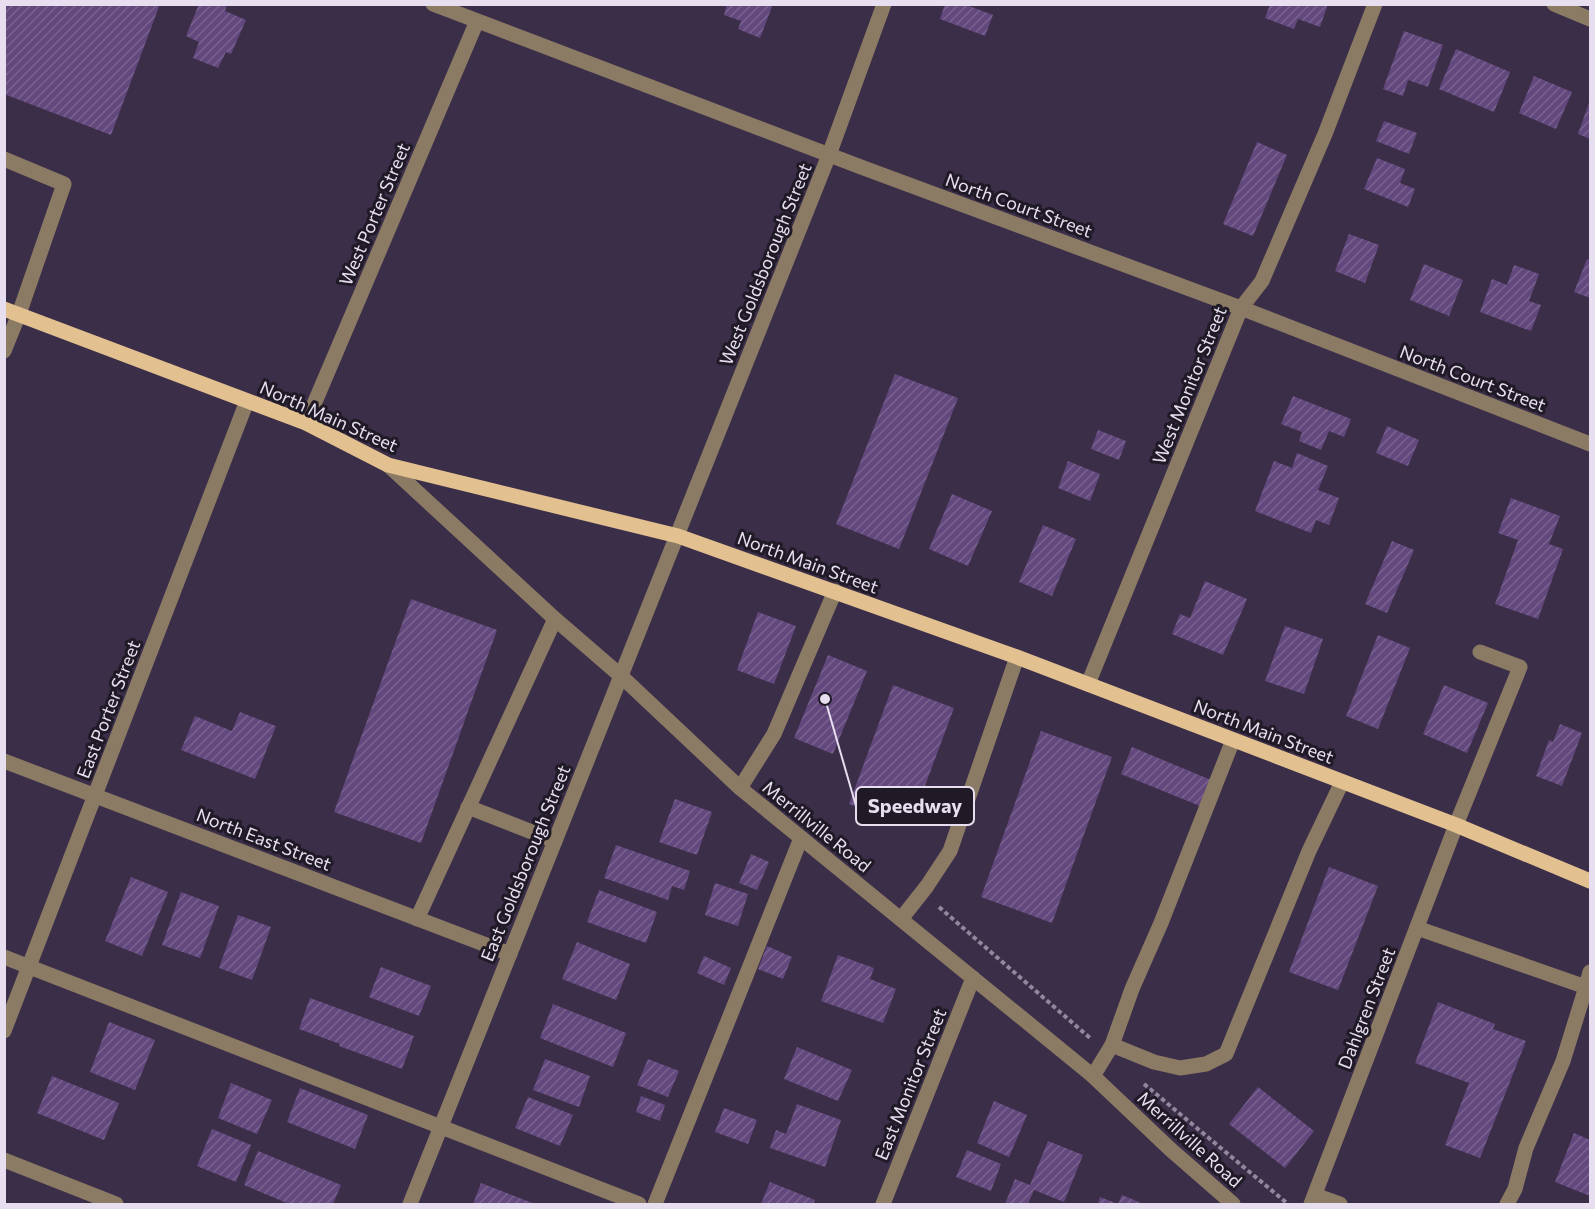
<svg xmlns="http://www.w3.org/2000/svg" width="1595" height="1209" viewBox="0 0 1595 1209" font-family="Commissioner,sans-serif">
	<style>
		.building { fill: url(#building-hatch) }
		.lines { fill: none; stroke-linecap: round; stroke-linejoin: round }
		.path { stroke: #92879d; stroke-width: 4; stroke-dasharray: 4.5 3; stroke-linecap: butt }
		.minor { stroke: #8c7b64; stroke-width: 15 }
		.major { stroke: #e3c08f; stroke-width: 15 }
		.labels { text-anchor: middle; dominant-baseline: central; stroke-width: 6; stroke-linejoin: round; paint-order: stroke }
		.street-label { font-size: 18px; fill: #e7dff0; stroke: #1f1a26 }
		.leader { fill: none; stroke: #e7dff0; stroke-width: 2 }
		.callout-dot { fill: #e7dff0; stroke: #1f1a26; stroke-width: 2 }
		.callout { fill: #1f1a26; stroke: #e7dff0; stroke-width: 2 }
		.callout-label { font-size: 20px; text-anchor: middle; font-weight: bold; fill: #e7dff0 }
	</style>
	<defs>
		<pattern id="building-hatch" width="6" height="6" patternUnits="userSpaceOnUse" patternTransform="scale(1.5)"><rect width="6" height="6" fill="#63487d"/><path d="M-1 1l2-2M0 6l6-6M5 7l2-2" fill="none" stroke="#796290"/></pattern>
	</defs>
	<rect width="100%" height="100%" fill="#3b2e49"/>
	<!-- building -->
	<g class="building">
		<path d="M4 4H160L111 135 4 94Z"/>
		<path d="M199 4H227L225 11 246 20 231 54 226 52 218 68 193 58 199 42 186 36Z"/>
		<path d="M727 4H773L760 38 738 29 741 21 724 15Z"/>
		<path d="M945 4H964L993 15 985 36 940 19Z"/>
		<path d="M1270 4H1328L1320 27 1298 19 1294 29 1265 18Z"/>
		<path d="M1404 31 1443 45 1428 87 1408 80 1403 96 1383 89Z"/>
		<path d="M1456 49 1510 72 1494 112 1439 89Z"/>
		<path d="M1534 76 1572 92 1556 129 1519 113Z"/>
		<path d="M1590 100V139L1578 134Z"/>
		<path d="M1384 121 1417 133 1409 154 1376 141Z"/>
		<path d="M1257 142 1287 155 1253 236 1223 224Z"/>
		<path d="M1377 158 1405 169 1400 183 1415 189 1408 207 1364 189Z"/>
		<path d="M1349 234 1379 245 1365 283 1335 271Z"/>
		<path d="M1587 259 1590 260V298L1574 292Z"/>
		<path d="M1424 264 1463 280 1449 316 1410 300Z"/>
		<path d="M1514 265 1539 274 1529 301 1541 305 1531 331 1480 312 1492 279 1507 285Z"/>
		<path d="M895 374 958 398 899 549 836 524Z"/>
		<path d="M1293 396 1351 419 1344 437 1329 431 1321 450 1299 441 1302 432 1281 424Z"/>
		<path d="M1387 426 1419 440 1408 466 1376 453Z"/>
		<path d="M1098 430 1126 441 1119 460 1091 449Z"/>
		<path d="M1297 453 1328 466 1318 490 1339 498 1329 525 1316 520 1311 533 1255 511 1274 461 1292 468Z"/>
		<path d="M1068 461 1100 474 1090 501 1058 488Z"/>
		<path d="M952 494 992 511 968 566 929 549Z"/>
		<path d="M1511 498 1560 516 1549 544 1563 549 1538 619 1495 604 1518 540 1498 533Z"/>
		<path d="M1043 525 1076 539 1052 596 1019 582Z"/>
		<path d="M1392 541 1414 550 1387 613 1365 604Z"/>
		<path d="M1205 581 1247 599 1223 655 1172 634 1180 614 1190 618Z"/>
		<path d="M411 599 497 630 421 843 334 812Z"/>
		<path d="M758 612 796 626 774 684 737 670Z"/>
		<path d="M1285 626 1323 639 1304 694 1265 681Z"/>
		<path d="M1378 635 1410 648 1378 729 1346 716Z"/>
		<path d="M828 655 867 671 833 754 794 738Z"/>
		<path d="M893 685 954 708 910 826 849 804Z"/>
		<path d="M1444 685 1488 703 1467 753 1423 734Z"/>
		<path d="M240 712 276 726 255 779 181 750 195 716 232 731Z"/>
		<path d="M1560 724 1582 733 1562 786 1536 776 1549 740 1553 742Z"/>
		<path d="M1041 731 1112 757 1052 923 981 897Z"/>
		<path d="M1132 747 1211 780 1200 806 1121 774Z"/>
		<path d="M675 799 712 812 697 855 659 842Z"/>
		<path d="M616 845 690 871 684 890 672 886 668 900 604 878Z"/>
		<path d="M751 854 769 862 757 890 739 883Z"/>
		<path d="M1329 867 1378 886 1338 990 1289 972Z"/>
		<path d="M131 877 168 892 142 956 105 941Z"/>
		<path d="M715 883 748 894 738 926 705 915Z"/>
		<path d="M599 890 657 912 646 943 587 922Z"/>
		<path d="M181 892 219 906 200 958 162 945Z"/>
		<path d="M238 915 271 927 252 980 219 968Z"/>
		<path d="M577 942 630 964 616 1000 562 979Z"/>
		<path d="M767 946 792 957 783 979 758 969Z"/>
		<path d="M838 955 874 968 870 979 896 989 883 1023 821 1001Z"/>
		<path d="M704 956 731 968 724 985 697 973Z"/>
		<path d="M381 967 431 986 419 1016 369 997Z"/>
		<path d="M310 998 414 1036 402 1069 339 1046 340 1044 299 1029Z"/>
		<path d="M1438 1002 1495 1024 1493 1029 1526 1041 1480 1158 1445 1145 1469 1083 1415 1063Z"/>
		<path d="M553 1004 626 1033 613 1067 540 1038Z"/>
		<path d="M109 1022 155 1040 135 1090 90 1072Z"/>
		<path d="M797 1047 852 1070 838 1101 784 1079Z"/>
		<path d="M545 1059 590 1076 579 1107 533 1090Z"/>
		<path d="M648 1059 679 1071 668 1097 637 1085Z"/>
		<path d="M52 1076 119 1103 104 1140 37 1113Z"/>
		<path d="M231 1083 272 1100 257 1134 218 1118Z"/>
		<path d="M1258 1087 1314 1131 1285 1168 1229 1124Z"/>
		<path d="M300 1088 368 1115 355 1149 287 1122Z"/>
		<path d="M641 1096 665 1105 660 1121 636 1112Z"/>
		<path d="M528 1097 573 1115 560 1146 515 1128Z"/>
		<path d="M994 1101 1027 1115 1009 1157 977 1143Z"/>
		<path d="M797 1104 841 1120 825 1167 770 1148 776 1130 786 1134Z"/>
		<path d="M724 1108 757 1120 748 1144 715 1132Z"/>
		<path d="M212 1129 251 1145 236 1182 197 1166Z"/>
		<path d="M1574 1133 1590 1140V1196L1555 1182Z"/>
		<path d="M1048 1141 1083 1155 1064 1202 1034 1190 1028 1204H1005L1015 1179 1030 1185Z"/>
		<path d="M967 1150 1001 1164 991 1191 956 1177Z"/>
		<path d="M258 1151 341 1185 333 1204H289L244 1185Z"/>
		<path d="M770 1182 815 1200 813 1204H761Z"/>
		<path d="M481 1183 535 1204H473Z"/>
		<path d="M1122 1195 1141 1203 1140 1204H1098L1100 1197 1118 1204Z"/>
	</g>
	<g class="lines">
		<!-- path -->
		<g class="path">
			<path d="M939 907 1090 1038"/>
			<path d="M1144 1084 1288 1204"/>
		</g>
		<!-- minor -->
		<g class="minor">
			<path d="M433 4 861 167 1241 308 1590 444"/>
			<path d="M1554 4 1590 19"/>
			<path d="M4 159 64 184 19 314 4 351"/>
			<path d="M306 423 477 21"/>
			<path d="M388 465 555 619 621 676 740 788 1093 1076 1170 1149 1233 1204"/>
			<path d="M1088 684 1241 308 1262 281 1325 134 1375 4"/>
			<path d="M4 761 510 954"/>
			<path d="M740 788 774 734 835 591"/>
			<path d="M468 807 555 841"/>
			<path d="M417 919 555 619"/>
			<path d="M901 919 927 886 950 851 1017 657"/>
			<path d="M1417 928 1586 987 1590 972"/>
			<path d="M4 957 639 1204"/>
			<path d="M4 1031 247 401"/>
			<path d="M1112 1045 1154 1062 1180 1068 1206 1064 1226 1054 1309 851 1342 782"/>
			<path d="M1093 1076 1112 1045 1132 989 1161 923 1233 740"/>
			<path d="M4 1160 116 1204"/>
			<path d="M1315 1195 1340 1204"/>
			<path d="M410 1204 829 155 884 4"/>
			<path d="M655 1204 801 838"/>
			<path d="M883 1204 973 978"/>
			<path d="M1311 1204 1456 825 1520 667 1480 652"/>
			<path d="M1507 1204 1515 1189 1526 1148 1563 1061 1586 987"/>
		</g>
		<!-- major -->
		<path class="major" d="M4 309 306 423 388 465 678 536 1017 657 1456 825 1590 881"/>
	</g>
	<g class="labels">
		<!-- street labels -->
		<g class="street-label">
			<text transform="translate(1019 205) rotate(20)">North Court Street</text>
			<text transform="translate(374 214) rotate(-67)">West Porter Street</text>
			<text transform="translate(765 264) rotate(-68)">West Goldsborough Street</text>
			<text transform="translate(1473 378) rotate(21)">North Court Street</text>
			<text transform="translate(1189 385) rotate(-68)">West Monitor Street</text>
			<text transform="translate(329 416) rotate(24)">North Main Street</text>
			<text transform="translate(808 562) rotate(20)">North Main Street</text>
			<text transform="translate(108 709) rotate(-69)">East Porter Street</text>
			<text transform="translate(1264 731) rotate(21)">North Main Street</text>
			<text transform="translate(817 826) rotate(39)">Merrillville Road</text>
			<text transform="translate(264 839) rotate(21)">North East Street</text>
			<text transform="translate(525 863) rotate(-68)">East Goldsborough Street</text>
			<text transform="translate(1366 1008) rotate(-69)">Dahlgren Street</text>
			<text transform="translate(910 1084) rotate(-68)">East Monitor Street</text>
			<text transform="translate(1190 1139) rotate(42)">Merrillville Road</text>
		</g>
	</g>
	<!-- callouts -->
	<path class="leader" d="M825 699L856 806"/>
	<circle class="callout-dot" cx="825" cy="699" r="6"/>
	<rect class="callout" x="856" y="787" width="118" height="38" rx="6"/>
	<g class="callout-label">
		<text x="915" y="813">Speedway</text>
	</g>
	<!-- border -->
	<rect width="1595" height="1209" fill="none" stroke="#e7dff0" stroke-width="12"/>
</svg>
